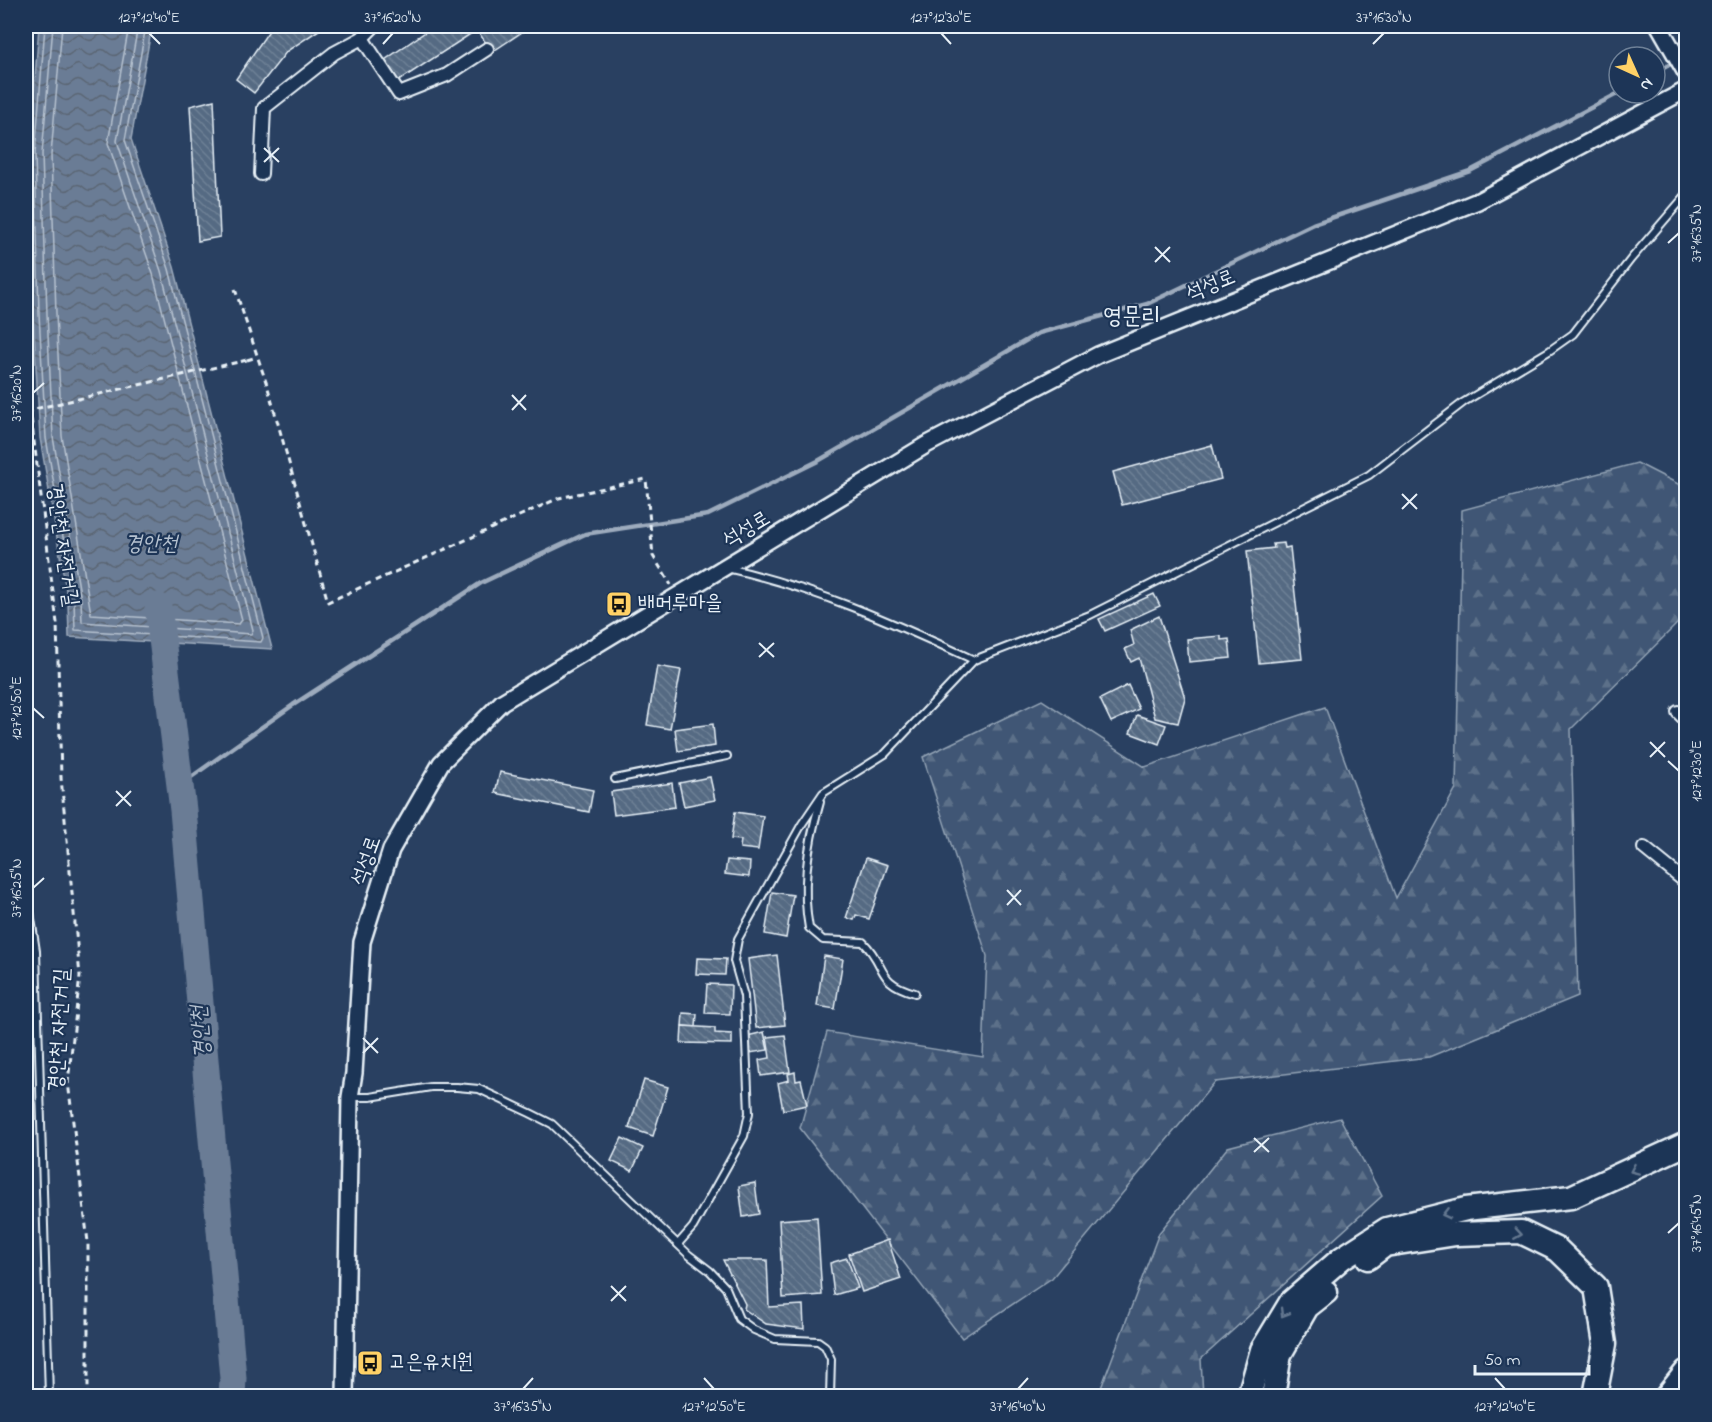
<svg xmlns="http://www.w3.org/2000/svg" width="1712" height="1422" viewBox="0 0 1712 1422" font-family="'Indie Flower','Poor Story',sans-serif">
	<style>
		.forest { fill: url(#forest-firs); stroke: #94a4b6; stroke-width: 1.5 }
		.water { fill: url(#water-waves); stroke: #9dabbd; stroke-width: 1.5 }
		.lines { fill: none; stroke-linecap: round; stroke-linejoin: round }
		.shore { stroke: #b6c2d0; stroke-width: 1.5 }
		.stream { stroke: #9dabbd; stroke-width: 4.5 }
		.river { stroke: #6b7c95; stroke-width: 27 }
		.building { fill: url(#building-back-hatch); stroke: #e8f1f8; stroke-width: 1.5 }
		.service-casing { stroke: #e8f1f8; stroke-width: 10 }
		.minor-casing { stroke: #e8f1f8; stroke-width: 16 }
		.tertiary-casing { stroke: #e8f1f8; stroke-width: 20 }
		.motorway-casing { stroke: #e8f1f8; stroke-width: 27 }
		.path { stroke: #e8f1f8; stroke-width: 3; stroke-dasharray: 6 4.5; stroke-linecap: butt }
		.service { stroke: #1d3557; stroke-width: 6 }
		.minor { stroke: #1d3557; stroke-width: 12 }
		.tertiary { stroke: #1d3557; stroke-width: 15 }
		.motorway { stroke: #1d3557; stroke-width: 22 }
		.path-bridge { stroke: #e8f1f8; stroke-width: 3; stroke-dasharray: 6 4.5; stroke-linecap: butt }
		.oneway { stroke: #64778f }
		.ticks { fill: none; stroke: #e8f1f8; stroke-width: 2 }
		.labels { text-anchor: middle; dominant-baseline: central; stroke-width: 4.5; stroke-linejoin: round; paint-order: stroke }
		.street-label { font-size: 21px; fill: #e8f1f8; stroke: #1d3557 }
		.poi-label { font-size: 21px; fill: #e8f1f8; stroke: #1d3557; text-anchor: start }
		.water-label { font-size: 22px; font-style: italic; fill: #b6c2d0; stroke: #1d3557 }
		.quarter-label { font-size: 24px; fill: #e8f1f8; stroke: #1d3557 }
		.neatline { fill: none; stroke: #e8f1f8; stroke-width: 2 }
		.ticks-label { font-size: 15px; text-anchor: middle; fill: #e8f1f8 }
	</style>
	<defs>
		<pattern id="forest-firs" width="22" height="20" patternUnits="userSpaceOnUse" patternTransform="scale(1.5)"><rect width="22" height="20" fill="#415774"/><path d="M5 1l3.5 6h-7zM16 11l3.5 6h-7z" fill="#5c7089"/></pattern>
		<pattern id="water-waves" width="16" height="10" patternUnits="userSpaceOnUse" patternTransform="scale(1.5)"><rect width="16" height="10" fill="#6b7c95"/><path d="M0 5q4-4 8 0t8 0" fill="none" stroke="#5a6573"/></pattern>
		<pattern id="building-back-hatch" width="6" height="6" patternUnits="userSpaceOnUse" patternTransform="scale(1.5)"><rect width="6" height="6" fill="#556a83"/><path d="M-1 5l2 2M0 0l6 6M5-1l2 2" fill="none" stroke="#6d8095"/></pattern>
	</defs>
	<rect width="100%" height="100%" fill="#294061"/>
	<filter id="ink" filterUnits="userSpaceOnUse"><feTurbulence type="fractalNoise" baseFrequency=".0167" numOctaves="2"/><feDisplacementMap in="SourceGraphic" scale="12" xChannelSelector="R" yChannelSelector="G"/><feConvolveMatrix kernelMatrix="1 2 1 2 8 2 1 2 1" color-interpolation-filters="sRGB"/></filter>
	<g filter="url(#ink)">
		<!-- forest -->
		<g class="forest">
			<path d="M1637 463 1686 488V615L1571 729 1578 996 1429 1057 1215 1082 1052 1278 962 1338 800 1128 827 1032 983 1057 987 956 923 757 1042 700 1145 767 1325 707 1396 898 1456 788 1462 510Z"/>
			<path d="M1340 1118 1382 1196 1201 1359 1203 1396H1098L1159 1233 1228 1147Z"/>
		</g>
		<!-- water -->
		<path class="water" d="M39 26H152L131 139 174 267 272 649 69 637 68 602 40 438 33 314 29 154Z"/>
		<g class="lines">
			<!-- shore -->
			<g class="shore">
				<path d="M45 26 35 154 39 314 46 438 74 601 75 630 261 642 263 638 169 269 125 140 146 26"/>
				<path d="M53 26 42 154 47 314 53 437 81 600 82 622 251 634 253 630 161 271 117 141 138 26"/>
				<path d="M62 26 51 155 56 313 62 436 91 614 239 624 242 620 153 274 108 143 129 26"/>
			</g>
			<!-- stream -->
			<g class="stream">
				<path d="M1655 73 1686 55"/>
				<path d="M180 785 293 705 481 583 585 534 708 515 818 461 1039 333 1147 304 1313 224 1470 171 1619 93"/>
			</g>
			<!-- river -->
			<path class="river" d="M158 606 183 810 233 1378 232 1396"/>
		</g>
		<!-- building -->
		<g class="building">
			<path d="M276 26H325L287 51 254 93 236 79 270 29Z"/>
			<path d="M434 26H468L472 33 397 82 382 62Z"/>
			<path d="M490 26H531L492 52 479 33Z"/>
			<path d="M214 100 220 237 198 241 190 106Z"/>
			<path d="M1212 445 1221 479 1122 505 1113 472Z"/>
			<path d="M1284 543 1285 548 1290 547 1302 659 1259 663 1247 551 1274 548 1273 544Z"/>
			<path d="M1154 594 1160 606 1105 631 1099 619Z"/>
			<path d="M1159 616 1185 698 1178 723 1155 718 1139 658 1131 662 1125 649 1134 645 1130 630Z"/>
			<path d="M1221 636V640L1229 639 1231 658 1189 662 1187 639Z"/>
			<path d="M657 666 681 670 670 729 647 725Z"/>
			<path d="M1128 685 1139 709 1111 722 1100 699Z"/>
			<path d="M1137 715 1166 725 1159 744 1130 733Z"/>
			<path d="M713 724 715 746 678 751 675 729Z"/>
			<path d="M500 772 593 790 589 812 495 793Z"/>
			<path d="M710 777 715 800 684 806 679 783Z"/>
			<path d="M672 783 675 807 614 815 611 792Z"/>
			<path d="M735 812 763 816 758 850 740 848 741 840 731 839Z"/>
			<path d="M866 858 888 865 869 919 856 915 854 920 846 918Z"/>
			<path d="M727 860 750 862 749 877 725 874Z"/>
			<path d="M772 892 793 895 786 938 765 934Z"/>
			<path d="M777 955 785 1025 756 1028 748 959Z"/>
			<path d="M824 956 843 959 835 1009 817 1006Z"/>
			<path d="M697 958 726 959 725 975 696 974Z"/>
			<path d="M707 984 731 985 730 1014 705 1013Z"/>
			<path d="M683 1013 697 1014 696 1027 682 1026Z"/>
			<path d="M682 1026 715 1028V1033L732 1034V1044L681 1043Z"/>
			<path d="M764 1032 768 1050 750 1053 747 1036Z"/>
			<path d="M785 1035 790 1072 761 1076 759 1060 770 1058 767 1037Z"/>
			<path d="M795 1072 796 1081 801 1080 807 1105 783 1110 778 1083 789 1080 788 1074Z"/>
			<path d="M644 1080 668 1087 653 1136 629 1128Z"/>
			<path d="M622 1138 643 1148 632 1171 611 1161Z"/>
			<path d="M755 1183 759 1214 743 1217 739 1186Z"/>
			<path d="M817 1217 822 1295 783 1298 779 1220Z"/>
			<path d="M888 1240 901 1279 862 1292 849 1254Z"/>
			<path d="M847 1258 858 1288 834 1295 830 1263Z"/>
			<path d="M723 1260H767L769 1307 803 1305 804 1329 766 1324 744 1309 745 1304Z"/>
		</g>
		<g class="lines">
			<defs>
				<g id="service">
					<path d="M727 568C813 587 894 623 974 660"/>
					<path d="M615 779 727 756"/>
					<path d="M820 802C808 843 801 885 809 928L823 940 863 942C888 967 875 982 915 993"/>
					<path d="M26 886 36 951 49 1396"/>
					<path d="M351 1097H370L431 1087H457L479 1089 530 1113 552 1124 689 1255 710 1271 726 1288 739 1319 754 1330 775 1339 818 1341 825 1346 831 1359 830 1396"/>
					<path d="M678 1244 693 1227 744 1136 749 1113 744 996 734 961 738 939 802 824 823 793 885 754 974 660 1090 615 1369 475 1464 402 1549 351 1573 334 1631 259 1686 195"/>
				</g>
				<g id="minor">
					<path d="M362 38 399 94 447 75 487 49"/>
					<path d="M261 174 264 108 334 53 362 38 374 26"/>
					<path d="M1678 712 1686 720"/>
					<path d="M1644 848 1686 882"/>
				</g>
				<g id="tertiary">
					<path d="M1659 26 1686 73"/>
					<path d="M345 1396 350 1097 354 1073 362 942 391 850 441 763 502 702 926 445 1098 355 1478 201 1686 90"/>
				</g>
				<g id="motorway">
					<path d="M1368 1258 1385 1245 1456 1234 1521 1232 1558 1250 1596 1287 1605 1344 1595 1396"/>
					<path d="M1249 1396 1262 1350 1291 1302 1342 1258 1387 1229 1466 1209 1571 1197 1686 1144"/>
					<path d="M1273 1396 1280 1354 1307 1307 1326 1292"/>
					<path d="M1667 1396 1686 1372"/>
				</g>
			</defs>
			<!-- service casing -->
			<use href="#service" class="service-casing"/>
			<!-- minor casing -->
			<use href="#minor" class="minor-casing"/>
			<!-- tertiary casing -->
			<use href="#tertiary" class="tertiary-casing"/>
			<!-- motorway casing -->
			<use href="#motorway" class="motorway-casing"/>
			<!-- path -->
			<g class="path">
				<path d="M235 289 268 388 328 602 559 498 646 479 653 556 671 585"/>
				<path d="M247 360 257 357"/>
				<path d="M26 378 57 623 61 778 80 976 68 1082 88 1242V1396"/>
			</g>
			<!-- service -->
			<use href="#service" class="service"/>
			<!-- minor -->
			<use href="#minor" class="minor"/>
			<!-- tertiary -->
			<use href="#tertiary" class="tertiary"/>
			<!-- motorway -->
			<use href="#motorway" class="motorway"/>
			<!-- path-bridge -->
			<path class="path-bridge" d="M26 411 247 360"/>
		</g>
		<!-- one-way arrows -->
		<defs><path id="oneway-chevron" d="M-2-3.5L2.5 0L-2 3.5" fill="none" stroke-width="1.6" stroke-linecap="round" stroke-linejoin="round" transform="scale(1.5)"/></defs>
		<g class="oneway">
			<use href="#oneway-chevron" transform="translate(1634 1170) rotate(156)"/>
			<use href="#oneway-chevron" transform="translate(1446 1214) rotate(166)"/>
			<use href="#oneway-chevron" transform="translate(1518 1234) rotate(9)"/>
			<use href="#oneway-chevron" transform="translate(1284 1313) rotate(121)"/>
		</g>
	</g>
	<!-- ticks -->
	<path class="ticks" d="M149 33 160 44M941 33 951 44M383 44 393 33M1373 44 1384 33M264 148 279 162M264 162 279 148M1668 243 1679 233M1155 247 1170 262M1155 262 1170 247M33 393 44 383M512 395 526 410M512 410 526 395M1402 494 1417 509M1402 509 1417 494M759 643 774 657M759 657 774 643M33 708 44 718M1650 742 1665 757M1650 757 1665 742M1668 761 1679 771M116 791 131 806M116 806 131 791M33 888 44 878M1007 890 1021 905M1007 905 1021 890M363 1038 378 1053M363 1053 378 1038M1254 1138 1269 1152M1254 1152 1269 1138M1668 1233 1679 1223M611 1286 626 1301M611 1301 626 1286M704 1378 714 1389M1495 1378 1505 1389M523 1389 533 1378M1018 1389 1028 1378"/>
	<!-- icons -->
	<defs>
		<symbol id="bus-square" viewBox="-11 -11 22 22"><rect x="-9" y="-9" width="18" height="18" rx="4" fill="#ffd166" stroke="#1d3557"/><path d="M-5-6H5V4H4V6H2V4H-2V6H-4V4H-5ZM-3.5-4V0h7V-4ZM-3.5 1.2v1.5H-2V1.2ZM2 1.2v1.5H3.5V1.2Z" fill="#111"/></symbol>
	</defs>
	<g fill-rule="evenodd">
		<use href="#bus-square" x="604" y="589" width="30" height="30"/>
		<use href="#bus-square" x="355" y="1348" width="30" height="30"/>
	</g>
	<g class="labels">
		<!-- street labels -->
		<g class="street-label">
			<text transform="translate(1211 286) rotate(-22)">석성로</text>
			<text transform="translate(747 530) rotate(-31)">석성로</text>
			<text transform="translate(62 545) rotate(82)">경안천 자전거길</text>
			<text transform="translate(367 861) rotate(-70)">석성로</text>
			<text transform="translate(60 1030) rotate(-87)">경안천 자전거길</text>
		</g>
		<!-- poi labels -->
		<g class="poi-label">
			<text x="638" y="604">배머루마을</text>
			<text x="389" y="1363">고은유치원</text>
		</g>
		<!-- water labels -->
		<g class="water-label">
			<text x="151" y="545">경안천</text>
			<text transform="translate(202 1032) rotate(-95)">경안천</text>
		</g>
		<!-- quarter labels -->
		<g class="quarter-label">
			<text x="1132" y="317">영문리</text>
		</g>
	</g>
	<!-- margin -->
	<rect width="1712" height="1422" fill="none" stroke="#1d3557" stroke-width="66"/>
	<!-- north arrow -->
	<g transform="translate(1637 75) rotate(135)"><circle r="28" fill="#1d3557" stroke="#6e8097" stroke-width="1.5"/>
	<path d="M0-4.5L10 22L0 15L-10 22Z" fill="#ffd166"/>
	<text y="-9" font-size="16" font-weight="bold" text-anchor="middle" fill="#e8f1f8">N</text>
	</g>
	<!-- scale -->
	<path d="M1475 1365v9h114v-9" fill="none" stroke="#e8f1f8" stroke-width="3"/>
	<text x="1484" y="1365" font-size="18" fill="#e8f1f8" stroke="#1d3557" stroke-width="4.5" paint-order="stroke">50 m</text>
	<rect x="33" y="33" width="1646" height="1356" class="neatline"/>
	<g class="ticks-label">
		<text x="149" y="22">127°12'40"E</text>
		<text x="393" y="22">37°16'20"N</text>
		<text x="941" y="22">127°12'30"E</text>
		<text x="1384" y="22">37°16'30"N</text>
		<text transform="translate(1696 233) rotate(-90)" y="5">37°16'35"N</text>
		<text transform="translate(16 393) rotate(-90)" y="5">37°16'20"N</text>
		<text transform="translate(16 708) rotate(-90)" y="5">127°12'50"E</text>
		<text transform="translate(1696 771) rotate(-90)" y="5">127°12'30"E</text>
		<text transform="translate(16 888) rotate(-90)" y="5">37°16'25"N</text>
		<text transform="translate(1696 1223) rotate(-90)" y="5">37°16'45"N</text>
		<text x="523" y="1411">37°16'35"N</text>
		<text x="714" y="1411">127°12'50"E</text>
		<text x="1018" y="1411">37°16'40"N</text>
		<text x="1505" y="1411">127°12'40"E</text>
	</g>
</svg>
